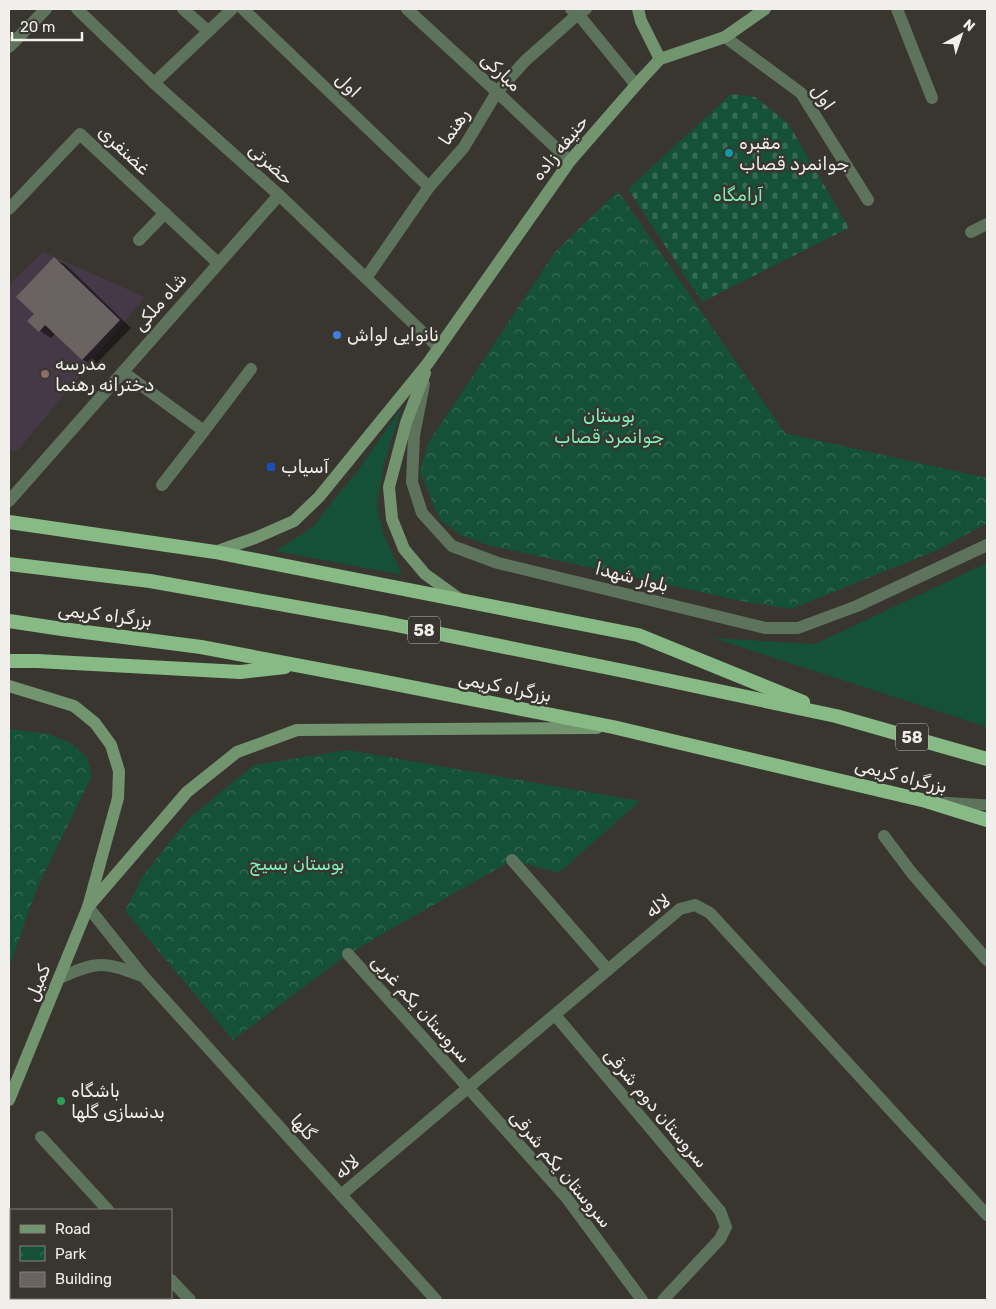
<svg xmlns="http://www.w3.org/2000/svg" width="996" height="1309" viewBox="0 0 996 1309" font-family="Rubik,Vazirmatn,sans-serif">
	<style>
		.education { fill: #463947 }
		.green { fill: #155038 }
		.cemetery { fill: url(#cemetery-stones) }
		.park { fill: url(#park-crowns) }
		.shadow { fill: #0007 }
		.building { fill: #6b6362 }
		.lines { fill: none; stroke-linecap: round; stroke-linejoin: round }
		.service { stroke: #5d735c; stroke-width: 11 }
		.minor { stroke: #5d735c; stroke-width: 12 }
		.tertiary { stroke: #5d735c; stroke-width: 12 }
		.secondary { stroke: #72946f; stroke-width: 12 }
		.trunk { stroke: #88ba85; stroke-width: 14 }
		.culture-dot { fill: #0f9aa8; stroke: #393630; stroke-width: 2 }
		.shop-dot { fill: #3f7fe0; stroke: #393630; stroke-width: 2 }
		.education-dot { fill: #8d6e63; stroke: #393630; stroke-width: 2 }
		.transit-dot { fill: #1a4fb4; stroke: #393630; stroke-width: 2 }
		.leisure-dot { fill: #2e9e5b; stroke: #393630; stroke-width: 2 }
		.labels { text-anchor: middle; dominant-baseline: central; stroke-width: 5; stroke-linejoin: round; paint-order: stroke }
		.shield { fill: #393630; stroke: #b9b8b3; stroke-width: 1 }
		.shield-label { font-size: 16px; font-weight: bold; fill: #f0efeb }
		.street-label { font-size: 18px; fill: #f0efeb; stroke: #393630 }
		.poi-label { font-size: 18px; fill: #f0efeb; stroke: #393630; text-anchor: start }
		.park-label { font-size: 18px; fill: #7ff0bc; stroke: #393630 }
	</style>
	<defs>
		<pattern id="cemetery-stones" width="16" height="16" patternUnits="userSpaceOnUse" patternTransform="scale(1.25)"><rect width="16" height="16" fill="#155038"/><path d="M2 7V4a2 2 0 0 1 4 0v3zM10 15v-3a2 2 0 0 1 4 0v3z" fill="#376a55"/></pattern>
		<pattern id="park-crowns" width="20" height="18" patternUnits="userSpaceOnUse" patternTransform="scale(1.25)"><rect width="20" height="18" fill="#155038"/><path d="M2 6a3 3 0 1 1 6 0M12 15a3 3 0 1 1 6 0" fill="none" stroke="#376a55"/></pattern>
	</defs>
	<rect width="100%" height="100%" fill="#393630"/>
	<!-- education -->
	<path class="education" d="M43 252 145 297 18 450H9V285Z"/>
	<!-- green -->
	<g class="green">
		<path d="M402 407 384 463 377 505 384 535 402 575 276 551 314 526 335 498 357 472Z"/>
		<path d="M987 563V727L713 638 815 644Z"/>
	</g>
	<!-- cemetery -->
	<path class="cemetery" d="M731 94 755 97 788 123 849 228 702 302 628 189Z"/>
	<!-- park -->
	<g class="park">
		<path d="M618 191 785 433 987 478V523L940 549 791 609 746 602 488 545 461 535 440 520 420 472 428 443 555 252Z"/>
		<path d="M9 729 49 734 71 743 87 757 92 776 37 888 9 968Z"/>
		<path d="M348 750 640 801 559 873 512 860 348 954 233 1040 125 911 143 876 188 819 254 765Z"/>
	</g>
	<!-- shadow -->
	<path class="shadow" d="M55 259 66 265 131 328 94 366 82 359 56 333 51 338 40 331 36 314Z"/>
	<!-- building -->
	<path class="building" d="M54 257 120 320 82 360 45 325 39 332 27 321 34 314 16 297Z"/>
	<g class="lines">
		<!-- service -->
		<path class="service" d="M940 802 987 805"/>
		<!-- minor -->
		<g class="minor">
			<path d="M77 9 154 83 279 195 439 348"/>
			<path d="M183 9 208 31"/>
			<path d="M243 9 429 187"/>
			<path d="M407 9 497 92 570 161"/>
			<path d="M571 9 578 14 636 85"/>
			<path d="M897 9 932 98"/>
			<path d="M725 37 801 93 868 200"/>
			<path d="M154 83 232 9"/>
			<path d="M9 209 80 134 218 263"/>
			<path d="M971 232 987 224"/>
			<path d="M139 240 165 213"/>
			<path d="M366 278 429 187 464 147 497 92 525 61 578 14 586 9"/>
			<path d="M123 372 204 431 251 369"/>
			<path d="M162 485 204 431"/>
			<path d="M9 501 279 195"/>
			<path d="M884 836 911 872 987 960"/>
			<path d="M512 860 608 970"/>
			<path d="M348 954 566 1197 642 1300"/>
			<path d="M555 1015 720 1211 726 1227 720 1239 663 1300"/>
			<path d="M41 1137 108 1210"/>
			<path d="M341 1195 680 909 695 905 710 913 987 1215"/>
			<path d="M171 1280 190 1300"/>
		</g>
		<!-- tertiary -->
		<g class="tertiary">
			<path d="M9 47 46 9"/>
			<path d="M424 384 414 435 412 482 422 513 452 546 498 563 765 628H798L857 606 987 545"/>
			<path d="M88 907 144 977 436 1300"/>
			<path d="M59 978C72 973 87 965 101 965 116 965 131 972 144 977"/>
		</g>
		<!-- secondary -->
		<g class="secondary">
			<path d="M638 9 641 21 660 59"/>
			<path d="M425 373 406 423 389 487 392 519 404 549 425 574 461 600"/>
			<path d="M215 552 255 538 294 521 319 497 428 363 570 161 636 85 660 59 725 37 765 9"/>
			<path d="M9 686 74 706 95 723 111 745 119 771 118 798 88 907 9 1100"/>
			<path d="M88 907 187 792 237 752 297 730 597 728"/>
		</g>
		<!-- trunk -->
		<g class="trunk">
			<path d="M9 522 215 552 638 635 803 702"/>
			<path d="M9 564 150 581 386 623 624 671 836 716 987 759"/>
			<path d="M9 621 62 629 201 647 375 680 613 727 926 801 987 820"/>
			<path d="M9 661H37L240 672 285 667"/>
		</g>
	</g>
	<!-- markers -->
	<circle class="culture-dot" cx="729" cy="153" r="5"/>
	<circle class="shop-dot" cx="337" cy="335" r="5"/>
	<circle class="education-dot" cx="45" cy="374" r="5"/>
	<rect class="transit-dot" x="266" y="462" width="10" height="10" rx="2.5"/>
	<circle class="leisure-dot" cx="61" cy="1101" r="5"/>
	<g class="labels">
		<!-- shield labels -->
		<g class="shield">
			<rect x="408" y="616.5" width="32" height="27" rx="4"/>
			<rect x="896" y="723.5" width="32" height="27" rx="4"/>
		</g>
		<g class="shield-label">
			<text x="424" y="630">58</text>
			<text x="912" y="737">58</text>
		</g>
		<!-- street labels -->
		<g class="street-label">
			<text transform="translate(501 72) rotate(43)">مبارکی</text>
			<text transform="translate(348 85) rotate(44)">اول</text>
			<text transform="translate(823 97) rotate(55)">اول</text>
			<text transform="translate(454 127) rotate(-56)">رهنما</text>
			<text transform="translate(560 148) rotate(-51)">حنیفه زاده</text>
			<text transform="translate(124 150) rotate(43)">غضنفری</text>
			<text transform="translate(271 164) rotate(42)">حضرتی</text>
			<text transform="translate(160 302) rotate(-49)">شاه ملکی</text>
			<text transform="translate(632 577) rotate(14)">بلوار شهدا</text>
			<text transform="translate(105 615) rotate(7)">بزرگراه کریمی</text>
			<text transform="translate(505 687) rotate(11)">بزرگراه کریمی</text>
			<text transform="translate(901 776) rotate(14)">بزرگراه کریمی</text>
			<text transform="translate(658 906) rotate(-37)">لاله</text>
			<text transform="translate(38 983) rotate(-68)">کمیل</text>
			<text transform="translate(421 1009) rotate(48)">سروستان یکم غربی</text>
			<text transform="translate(656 1108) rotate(50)">سروستان دوم شرقی</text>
			<text transform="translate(303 1127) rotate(48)">گلها</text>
			<text transform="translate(347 1167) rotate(-40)">لاله</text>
			<text transform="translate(561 1169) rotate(50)">سروستان یکم شرقی</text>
		</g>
		<!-- poi labels -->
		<g class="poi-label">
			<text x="739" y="143">مقبره<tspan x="739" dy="21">جوانمرد قصاب</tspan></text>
			<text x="347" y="335">نانوایی لواش</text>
			<text x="55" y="364">مدرسه<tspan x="55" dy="21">دخترانه رهنما</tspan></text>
			<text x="281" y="467">آسیاب</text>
			<text x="71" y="1091">باشگاه<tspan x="71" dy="21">بدنسازی گلها</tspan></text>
		</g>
		<!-- park labels -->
		<g class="park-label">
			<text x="738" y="195">آرامگاه</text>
			<text x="609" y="416">بوستان<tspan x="609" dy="21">جوانمرد قصاب</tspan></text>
			<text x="297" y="864">بوستان بسیج</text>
		</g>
	</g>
	<!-- border -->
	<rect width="996" height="1309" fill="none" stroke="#f0efeb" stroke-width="20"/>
	<!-- legend -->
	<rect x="10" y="1209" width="162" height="90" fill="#393630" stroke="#82807b"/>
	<rect x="20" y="1225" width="25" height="8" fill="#72946f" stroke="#82807b"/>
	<text x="55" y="1234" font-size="15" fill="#f0efeb">Road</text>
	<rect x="20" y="1246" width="25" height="15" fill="url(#park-crowns)" stroke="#82807b"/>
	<text x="55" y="1259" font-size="15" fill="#f0efeb">Park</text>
	<rect x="20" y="1272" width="25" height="15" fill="#6b6362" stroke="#82807b"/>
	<text x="55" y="1284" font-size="15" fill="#f0efeb">Building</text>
	<!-- north arrow -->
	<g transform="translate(961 35) rotate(40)" stroke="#393630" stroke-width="4" paint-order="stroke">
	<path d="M0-4L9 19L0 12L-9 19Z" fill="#f0efeb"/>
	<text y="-8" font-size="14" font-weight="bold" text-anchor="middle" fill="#f0efeb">N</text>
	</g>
	<!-- scale -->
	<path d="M12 32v8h70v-8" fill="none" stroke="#f0efeb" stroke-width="2.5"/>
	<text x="20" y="32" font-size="15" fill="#f0efeb" stroke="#393630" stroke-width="4" paint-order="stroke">20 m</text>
</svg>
